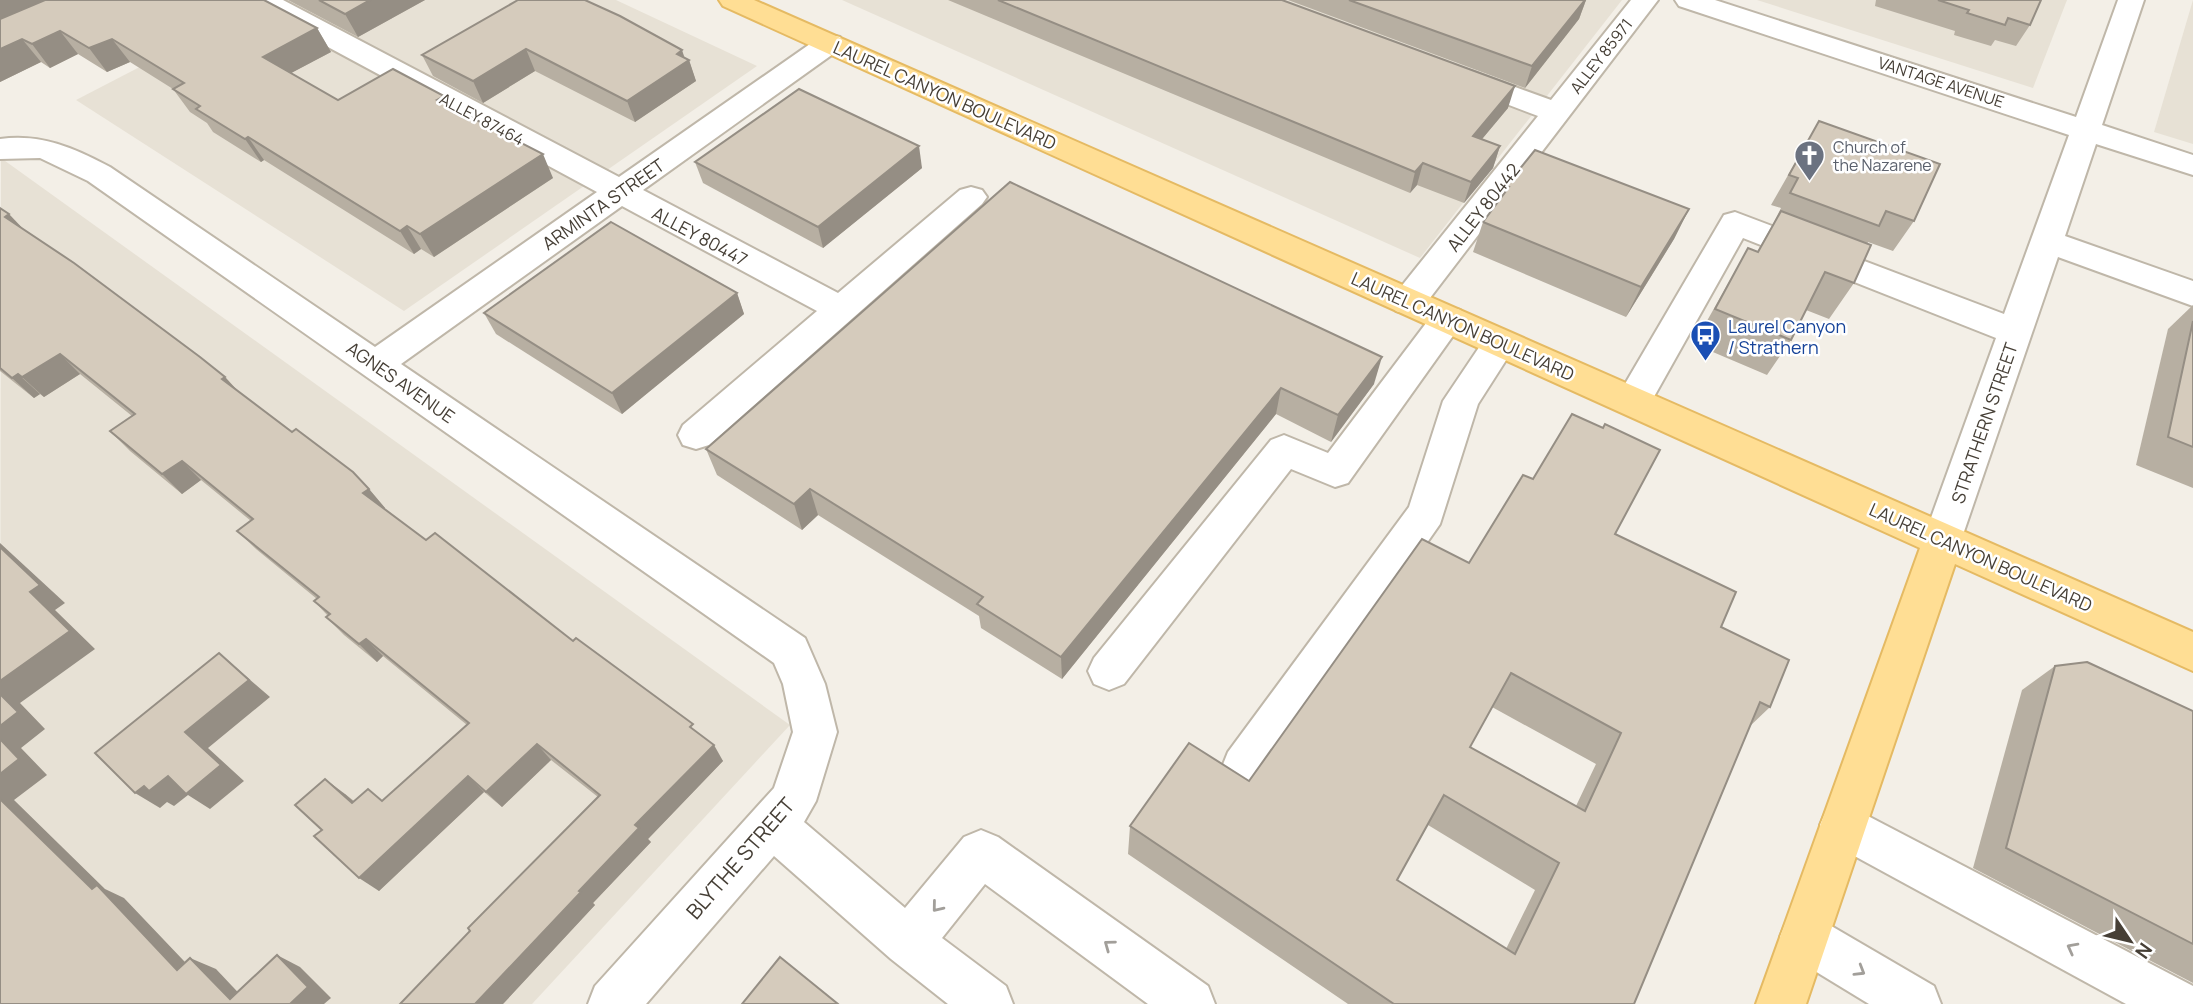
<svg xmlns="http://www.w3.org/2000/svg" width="2193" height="1004" viewBox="0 0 2193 1004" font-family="Manrope,sans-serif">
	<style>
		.residential { fill: #e7e1d5 }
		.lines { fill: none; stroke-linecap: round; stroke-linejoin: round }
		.minor-casing { stroke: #bfb7a9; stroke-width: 4 }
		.major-casing { stroke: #e5ba63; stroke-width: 4 }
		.minor { fill: #fff; fill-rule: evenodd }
		.major { fill: #ffde94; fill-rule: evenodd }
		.wall { fill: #b7afa2; fill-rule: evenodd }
		.shaded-wall { fill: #958e84 }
		.building { fill: #d5cbbc; stroke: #958e84; stroke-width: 2; fill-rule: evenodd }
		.oneway { stroke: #a29f9a }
		.labels { text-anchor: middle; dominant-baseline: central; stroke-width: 5; stroke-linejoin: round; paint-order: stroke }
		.far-street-label { font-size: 16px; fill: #463f36; stroke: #fff }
		.far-worship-label { font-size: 16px; fill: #5b616d; stroke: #fff; text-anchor: start }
		.street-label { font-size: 18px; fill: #463f36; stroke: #fff }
		.transit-label { font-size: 18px; fill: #164399; stroke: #fff; text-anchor: start }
		.near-street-label { font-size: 21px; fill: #463f36; stroke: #fff }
	</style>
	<rect width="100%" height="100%" fill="#f3efe7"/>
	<!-- residential -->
	<g class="residential">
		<path d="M269 0H616L757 66 404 311 76 100Z"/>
		<path d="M842 0H1622L1420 258Z"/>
		<path d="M1757 0H2067L2033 88Z"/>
		<path d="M2193 0V144L2154 132Z"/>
		<path d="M1 158 790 725 532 1004H0Z"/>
	</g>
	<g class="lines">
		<defs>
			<g id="minor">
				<path d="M263 0H283L619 177 820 37 830 35 840 37 844 43 840 49 643 190 838 293 960 190 971 187 982 190 987 197 982 204 709 445 696 449 683 445 678 435 683 425 817 311 622 206 401 364 805 638 825 684 837 732 816 801 804 822 905 908 964 837 981 830 998 837 1208 986 1215 1004H1148L985 884 942 938 1006 986 1013 1004H948L891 959 774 856 646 1004H588L595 986 774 788 793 732 783 684 774 663 88 181 40 158 0 159V139C40 133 75 148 110 167L375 347 597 192 263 12 260 6Z"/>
				<path d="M1631 0H1658L1420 311 1408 314 1396 311 1391 302 1396 293 1538 116 1454 84 1450 78 1454 72 1464 69 1474 72 1551 100Z"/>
				<path d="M1675 0H1715L2076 117 2118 0H2144L2102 125 2193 155V175L2096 144 2065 236 2193 281V306L2058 257 1957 552 1943 556 1929 552 1923 540 1996 338 1743 238 1646 411 1633 415 1620 411 1615 401 1724 215 1735 212 2004 314 2069 135 1679 6Z"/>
				<path d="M1448 307 1460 310 1465 319 1348 483 1335 487 1291 469 1124 684 1109 690 1094 684 1088 671 1094 658 1271 440 1284 435 1328 453 1436 310Z"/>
				<path d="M1500 330 1512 334 1517 343 1478 404 1440 524 1260 782 1244 788 1228 782 1222 767 1228 752 1409 507 1443 401 1488 334Z"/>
				<path d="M1843 803 2193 986V1004H2126L1827 841 1820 825 1827 809Z"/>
				<path d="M1804 913 1821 920 1934 986 1941 1004H1869L1787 954 1780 937 1787 920Z"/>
			</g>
			<path id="major" d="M719 0H754L2193 632V671L1955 564 1806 1004H1756L1920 548 723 6Z"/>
		</defs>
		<!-- minor casing -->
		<use href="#minor" class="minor-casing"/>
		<!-- major casing -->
		<use href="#major" class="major-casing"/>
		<!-- minor -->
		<use href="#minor" class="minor"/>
		<!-- major -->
		<use href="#major" class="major"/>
	</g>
	<!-- wall -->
	<g class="wall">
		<path d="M0 0 317 28 331 52 291 73 338 100 444 96 450 107 553 178 434 257 421 249 414 254 264 160 261 162 213 132 207 123 190 112 173 89 130 62 107 72 78 54 50 68 41 62 0 82Z"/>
		<path d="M288 0H425L358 37Z"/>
		<path d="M518 0 685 58 689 60 696 81 635 122 535 71 483 103 433 76 422 55Z"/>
		<path d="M948 0H1282L1508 108 1482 139 1500 146 1493 168 1464 203 1417 185 1410 193Z"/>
		<path d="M1288 0H1586L1579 19 1525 88Z"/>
		<path d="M1876 0H2041L2030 25 2016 46 1995 40 1991 46 1954 35 1955 31 1875 6Z"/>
		<path d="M1819 121 1914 221 1893 251 1868 242 1854 283 1829 319 1806 310 1791 340 1767 375 1694 344 1748 248 1757 252 1773 224 1781 208 1771 205Z"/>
		<path d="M695 162 922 168 823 248 703 183Z"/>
		<path d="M1010 182 1374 384 1331 442 1276 414 1062 679 981 628 979 616 818 515 802 530 717 475 706 449Z"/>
		<path d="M1506 186 1689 209 1674 239 1626 317 1473 252 1483 222 1504 194Z"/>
		<path d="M0 208 23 229 225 377 238 391 369 489 385 508 384 509 426 540 573 641 699 734 723 761 648 839 651 842 593 903 595 905 503 1004 598 797 551 760 502 807 484 792 379 891 322 830 345 794 354 801H383L467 725 383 656 377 662 344 635 326 617 328 616 314 601 317 599 256 549 237 531 251 521 201 480 182 494 130 451 110 431 132 416 80 374 44 397 40 394 34 398 0 371Z"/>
		<path d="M737 293 744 314 622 414 496 334 484 313Z"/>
		<path d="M2193 305V488L2136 465 2168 329Z"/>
		<path d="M1603 428 1615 534 1721 627 1770 707 1749 727 1634 1004H1348L1128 854 1130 826 1249 781 1469 563 1533 479ZM1492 707 1596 764 1576 806 1470 747ZM1428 825 1535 890 1506 949 1397 880Z"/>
		<path d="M2055 666 2193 711V983L1973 868 2022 690Z"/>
	</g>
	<!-- shaded-wall -->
	<g class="shaded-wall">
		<path d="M0 0H59L0 26Z"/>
		<path d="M370 0H425L358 37 345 14Z"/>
		<path d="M1585 0H1586L1579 19 1525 88 1532 66Z"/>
		<path d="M317 28 331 52 278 80 263 57Z"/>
		<path d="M60 31 78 54 50 68 32 44Z"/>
		<path d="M22 39 41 62 0 82V49Z"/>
		<path d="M112 39 130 62 107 72 89 48Z"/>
		<path d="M526 49 535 71 483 103 473 81Z"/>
		<path d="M682 50 686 62 689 60 696 81 635 122 627 101 677 54Z"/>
		<path d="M1515 86 1508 108 1467 157 1473 136Z"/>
		<path d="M444 96 456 119 437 100Z"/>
		<path d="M248 137 264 160 261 162 245 139Z"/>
		<path d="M919 146 922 168 823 248 818 227Z"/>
		<path d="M1500 146 1493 168 1464 203 1471 182Z"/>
		<path d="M543 154 553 178 434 257 420 234Z"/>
		<path d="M1423 163 1417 185 1410 193 1415 172Z"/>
		<path d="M1689 209 1674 239 1626 317 1641 287Z"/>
		<path d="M9 214 29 235 5 217Z"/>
		<path d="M407 226 421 249 414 254 400 231Z"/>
		<path d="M737 293 744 314 622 414 612 393Z"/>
		<path d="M60 354 80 374 44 397 22 377Z"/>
		<path d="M1382 357 1374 384 1331 442 1338 415Z"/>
		<path d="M18 374 40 394 34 398 12 378Z"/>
		<path d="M225 377 243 397 222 379Z"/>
		<path d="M1281 388 1276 414 1062 679 1061 657Z"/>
		<path d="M182 461 201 480 182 494 162 474Z"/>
		<path d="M369 489 385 508 379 512 363 493Z"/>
		<path d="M810 489 818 515 802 530 794 504Z"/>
		<path d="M0 543 65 603 55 610 95 649 20 703 45 729 21 748 47 775 14 800 105 889 124 898 203 981 177 970 92 889 0 799V681L30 592 0 547Z"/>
		<path d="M366 639 383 656 377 662 359 644Z"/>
		<path d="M219 653 270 697 208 748 244 781 210 809 188 795 174 806 167 802 160 808 135 793 144 786 185 732Z"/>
		<path d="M537 744 551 760 502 807 486 792Z"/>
		<path d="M714 745 723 761 648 839 651 842 593 903 595 905 503 1004H475L579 891 635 825Z"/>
		<path d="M468 776 484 792 379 891 359 878Z"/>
		<path d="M325 779 345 794 371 817 352 803Z"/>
		<path d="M277 955 300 967 331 998 324 1004H290Z"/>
		<path d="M190 958 216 969 249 1004 230 999Z"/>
	</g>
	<!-- building -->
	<g class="building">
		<path d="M45 0H264L317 28 263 57 338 100 393 69 444 96 437 100 543 154 420 234 407 226 400 231 248 137 245 139 196 109 200 106 173 89 184 83 112 39 89 48 60 31 32 44 22 39 0 49V19Z"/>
		<path d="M319 0H370L345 14Z"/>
		<path d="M518 0H585L620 16 682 50 677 54 689 60 627 101 526 49 473 81 422 55Z"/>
		<path d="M998 0H1282L1515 86 1473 136 1500 146 1471 182 1423 163 1415 172Z"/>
		<path d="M1349 0H1585L1532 66Z"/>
		<path d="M1938 0H2041L2030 25 2008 18 2005 25 1967 13 1969 10Z"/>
		<path d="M799 89 919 146 818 227 695 162Z"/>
		<path d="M1819 121 1940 164 1914 221 1886 211 1879 226 1790 193 1798 178 1789 175Z"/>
		<path d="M1535 150 1689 209 1641 287 1483 222 1509 187 1506 186Z"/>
		<path d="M1010 182 1382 357 1338 415 1281 388 1061 657 977 604 983 597 810 489 794 504 706 449Z"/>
		<path d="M0 208 9 214 5 217 74 263 200 357 225 377 222 379 292 432 296 429 353 472 369 489 363 493 426 540 435 533 573 641 576 638 693 724 690 727 714 745 635 825 639 828 579 891 581 892 475 1004H400L470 931 468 928 600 795 537 744 486 792 468 776 359 878 314 836 322 830 295 805 325 779 352 803 368 789 382 801 469 723 366 639 359 644 326 617 330 614 314 601 319 597 237 531 253 519 182 461 162 474 110 431 135 414 60 354 22 377 18 374 12 378 0 368Z"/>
		<path d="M1781 211 1871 245 1854 283 1825 272 1791 340 1715 309 1748 248 1758 252Z"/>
		<path d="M611 222 737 293 612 393 484 313Z"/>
		<path d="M2193 321V447L2168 437Z"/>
		<path d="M1572 414 1603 428 1605 424 1660 450 1615 534 1736 592 1721 627 1789 660 1770 707 1760 702 1634 1004H1394L1130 826 1189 743 1249 781 1422 539 1469 563 1523 475 1533 479ZM1511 673 1621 733 1585 811 1470 747ZM1444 795 1559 863 1515 954 1397 880Z"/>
		<path d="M0 547 40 585 30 592 70 631 0 681Z"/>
		<path d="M219 653 249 680 185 732 221 765 186 794 168 776 149 791 144 786 135 793 95 753Z"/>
		<path d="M2087 662 2193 711V944L2006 848 2055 666Z"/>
		<path d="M0 694 18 712 0 726Z"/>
		<path d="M0 739 19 759 0 774Z"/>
		<path d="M0 799 92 889 97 885 177 970 190 958 230 999 277 955 308 987 290 1004H0Z"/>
		<path d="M780 957 838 1004H742Z"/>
	</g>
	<!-- one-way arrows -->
	<defs><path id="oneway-chevron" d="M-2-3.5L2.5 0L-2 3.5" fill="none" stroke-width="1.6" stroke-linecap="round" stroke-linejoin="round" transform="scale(1.75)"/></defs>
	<g class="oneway">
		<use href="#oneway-chevron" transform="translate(937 907) rotate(129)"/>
		<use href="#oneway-chevron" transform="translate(1109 945) rotate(-144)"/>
		<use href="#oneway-chevron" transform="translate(2072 948) rotate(-152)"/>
		<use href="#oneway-chevron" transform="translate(1860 971) rotate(31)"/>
	</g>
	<!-- icons -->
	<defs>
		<symbol id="church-pin" viewBox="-11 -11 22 30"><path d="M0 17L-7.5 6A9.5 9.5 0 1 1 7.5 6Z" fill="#6b7280" stroke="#fff"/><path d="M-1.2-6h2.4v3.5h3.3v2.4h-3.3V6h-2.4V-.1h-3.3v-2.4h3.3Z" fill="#fff"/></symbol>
		<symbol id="bus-pin" viewBox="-11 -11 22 30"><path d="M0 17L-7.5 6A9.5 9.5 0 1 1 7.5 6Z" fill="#1a4fb4" stroke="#fff"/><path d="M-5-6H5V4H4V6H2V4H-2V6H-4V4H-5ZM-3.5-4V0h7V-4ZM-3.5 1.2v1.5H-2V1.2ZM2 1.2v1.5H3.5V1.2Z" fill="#fff"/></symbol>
	</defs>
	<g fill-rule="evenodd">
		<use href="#church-pin" x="1792" y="138" width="35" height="47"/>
		<use href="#bus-pin" x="1688" y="318" width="35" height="47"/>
	</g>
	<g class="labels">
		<!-- far-street labels -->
		<g class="far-street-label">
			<text transform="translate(1601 56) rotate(-52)">ALLEY 85971</text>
			<text transform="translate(1941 82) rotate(18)">VANTAGE AVENUE</text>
			<text transform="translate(482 119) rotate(28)">ALLEY 87464</text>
		</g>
		<!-- far-worship labels -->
		<g class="far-worship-label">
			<text x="1833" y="147">Church of<tspan x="1833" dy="18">the Nazarene</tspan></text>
		</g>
		<!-- street labels -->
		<g class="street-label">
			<text transform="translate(945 95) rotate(24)">LAUREL CANYON BOULEVARD</text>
			<text transform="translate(603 204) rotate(-35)">ARMINTA STREET</text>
			<text transform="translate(1483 207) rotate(-52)">ALLEY 80442</text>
			<text transform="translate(700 236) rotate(28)">ALLEY 80447</text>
			<text transform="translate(1463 326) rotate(24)">LAUREL CANYON BOULEVARD</text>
			<text transform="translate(401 382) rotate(35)">AGNES AVENUE</text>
			<text transform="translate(1984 423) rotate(-71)">STRATHERN STREET</text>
			<text transform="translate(1981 557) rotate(24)">LAUREL CANYON BOULEVARD</text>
		</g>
		<!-- transit labels -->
		<g class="transit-label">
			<text x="1728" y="326">Laurel Canyon<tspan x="1728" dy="21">/ Strathern</tspan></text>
		</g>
		<!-- near-street labels -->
		<g class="near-street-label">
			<text transform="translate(740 858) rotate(-49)">BLYTHE STREET</text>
		</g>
	</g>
	<!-- north arrow -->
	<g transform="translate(2130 941) rotate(125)" stroke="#ffffff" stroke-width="5" paint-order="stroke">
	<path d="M0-5L12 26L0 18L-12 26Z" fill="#463f36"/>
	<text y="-10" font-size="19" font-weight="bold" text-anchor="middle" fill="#463f36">N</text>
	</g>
</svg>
